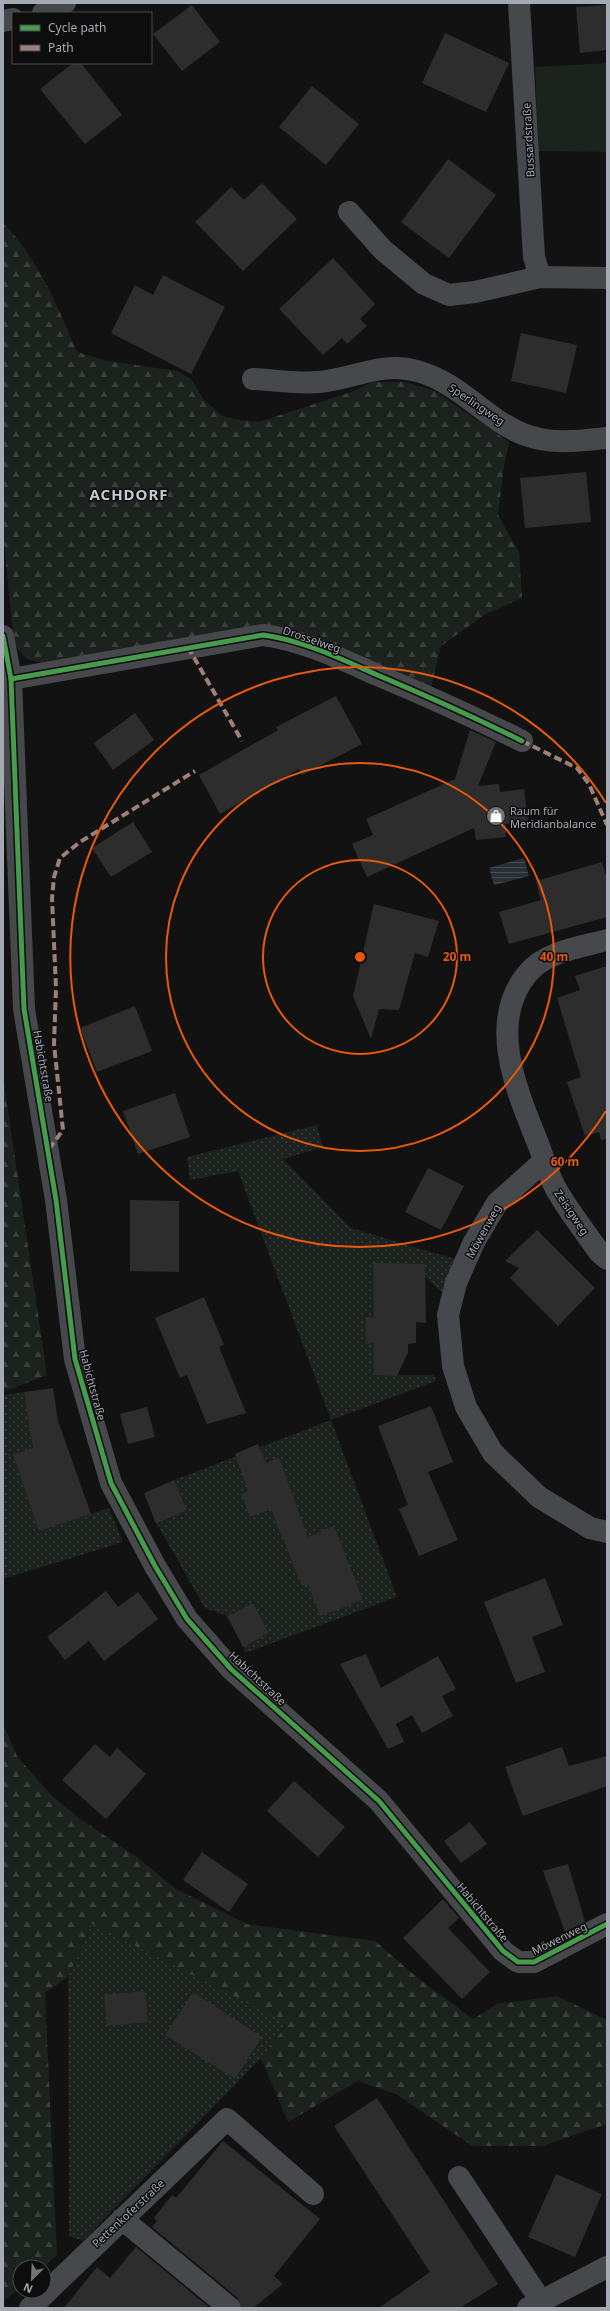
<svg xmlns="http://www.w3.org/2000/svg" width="610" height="2311" viewBox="0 0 610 2311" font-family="'Noto Sans',sans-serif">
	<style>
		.grass { fill: #1c221d }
		.forest { fill: url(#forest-firs) }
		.garden { fill: url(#garden-dots) }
		.water { fill: url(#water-rules) }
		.building { fill: #2d2d2e }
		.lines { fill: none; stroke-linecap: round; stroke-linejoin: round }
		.minor { stroke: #46484b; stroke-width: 22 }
		.quiet { stroke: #9e8076; stroke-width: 4; stroke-dasharray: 8 4; stroke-linecap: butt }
		.cycleway-casing { stroke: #0d0d0e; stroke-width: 8 }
		.cycleway { stroke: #469c4c; stroke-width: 5 }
		.ring { fill: none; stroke: #e8590c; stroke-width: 2 }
		.labels { text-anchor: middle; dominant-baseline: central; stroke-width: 3; stroke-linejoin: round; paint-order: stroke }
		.street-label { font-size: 11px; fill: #a4a9b2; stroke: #0d0d0e }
		.poi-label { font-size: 11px; fill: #a4a9b2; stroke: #0d0d0e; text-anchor: start }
		.district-label { font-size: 15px; font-weight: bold; letter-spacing: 1px; fill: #c5c8cf; stroke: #0d0d0e }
		.centre { fill: #e8590c; stroke: #0d0d0e; stroke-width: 2 }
		.ring-label { font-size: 12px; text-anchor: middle; font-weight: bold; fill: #e8590c; stroke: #0d0d0e; stroke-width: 3; stroke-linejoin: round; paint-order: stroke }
	</style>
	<defs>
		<pattern id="forest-firs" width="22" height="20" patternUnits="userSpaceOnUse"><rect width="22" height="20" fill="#1c221d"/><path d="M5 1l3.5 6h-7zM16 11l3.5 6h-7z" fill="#3a3f3b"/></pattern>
		<pattern id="garden-dots" width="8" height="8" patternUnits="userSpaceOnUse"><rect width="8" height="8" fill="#1c221d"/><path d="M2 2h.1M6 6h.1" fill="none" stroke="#3a3f3b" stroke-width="1.8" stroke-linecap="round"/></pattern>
		<pattern id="water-rules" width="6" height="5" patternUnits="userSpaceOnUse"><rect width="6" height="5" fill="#2a3136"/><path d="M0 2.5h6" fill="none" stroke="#464c51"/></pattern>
	</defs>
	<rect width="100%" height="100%" fill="#121213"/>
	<!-- grass -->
	<path class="grass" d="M607 63V152L538 151 535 67Z"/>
	<!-- forest -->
	<g class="forest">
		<path d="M3 223C38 258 58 307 77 352L108 361 177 371 191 379 204 400 222 416 239 420 259 422 351 392 373 382H405L435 391 509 442 503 472 498 515 519 552 522 598 486 614 441 646 431 687 285 638 52 666 27 659 14 645 3 531Z"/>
		<path d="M3 1077 47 1375 3 1392Z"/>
		<path d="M3 1724 17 1756 51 1795 79 1818 138 1858 176 1889 247 1924 375 1941 419 1979 473 2019 497 2004 557 1996 607 2020V2124L542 2146H472L396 2094 358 2081 288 2122 261 2058 287 2024 92 1924 68 1977 45 1993 57 2255 43 2267H20V2287L3 2302Z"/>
	</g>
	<!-- garden -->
	<g class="garden">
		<path d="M317 1125 323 1147 283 1159 351 1228 455 1259 442 1293 425 1277H406L373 1264 374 1317H366V1343H374V1375H434L436 1381 331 1420 397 1597 245 1653 243 1647 269 1633 253 1603 227 1616 205 1608 157 1524 187 1510 174 1480 331 1420 238 1171 190 1180 187 1157Z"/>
		<path d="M24 1392 29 1420 36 1447 13 1455 39 1531 109 1508 123 1542 3 1579V1395Z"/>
		<path d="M92 1924 287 2023 261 2058 83 2241 69 2236 68 1977Z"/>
	</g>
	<!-- water -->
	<path class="water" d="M524 858 529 876 494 885 489 868Z"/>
	<!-- building -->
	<g class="building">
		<path d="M192 5 220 42 182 71 153 34Z"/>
		<path d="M607 5V50L580 53 576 7Z"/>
		<path d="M445 33 509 63 486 112 422 83Z"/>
		<path d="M73 63H81L122 115 85 144 40 89Z"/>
		<path d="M312 86 359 124 326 165 279 127Z"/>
		<path d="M448 159 496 195 449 258 401 222Z"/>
		<path d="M262 183 297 219 243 271 195 222 231 187 244 200Z"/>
		<path d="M333 258 375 304 360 319 367 326 347 344 342 338 323 355 279 309Z"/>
		<path d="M163 275 225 307 191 374 111 333 135 285 153 295Z"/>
		<path d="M521 333 577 345 566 393 511 381Z"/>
		<path d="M586 472 591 522 525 528 520 478Z"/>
		<path d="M336 696 362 744 302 775 299 769 220 814 199 775 278 730 276 727Z"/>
		<path d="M135 713 154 740 113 770 94 743Z"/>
		<path d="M470 730 496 742 478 786 499 784 500 792 524 789 528 821 505 824 506 837 476 840 474 828 367 877 352 844 373 835 366 819 455 779Z"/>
		<path d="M133 822 152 852 111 877 92 848Z"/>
		<path d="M602 862 607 879V917L509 944 499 912 541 900 536 881Z"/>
		<path d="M374 904 439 921 428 957 415 953 399 1010 379 1009 371 1039 353 996Z"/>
		<path d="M607 966V1139L601 1140 599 1132 585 1136 567 1082 581 1077 557 998 580 990 575 976Z"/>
		<path d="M135 1006 152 1051 97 1072 80 1028Z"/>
		<path d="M175 1093 190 1137 138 1154 123 1111Z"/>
		<path d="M428 1168 464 1186 441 1230 405 1212Z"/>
		<path d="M130 1200 179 1201V1272L130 1271Z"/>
		<path d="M537 1230 595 1288 558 1326 510 1278 519 1268 505 1261Z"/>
		<path d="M373 1263 425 1264 426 1323 416 1322V1343L408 1344V1352L397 1376 374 1375V1343L366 1344V1317H374Z"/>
		<path d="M204 1297 224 1345 219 1347 246 1413 207 1424 187 1375 180 1378 155 1318Z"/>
		<path d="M53 1388 58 1421 91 1514 39 1531 13 1455 33 1448 24 1392Z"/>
		<path d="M431 1406 453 1462 428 1472 458 1540 419 1556 399 1509 408 1505 378 1426Z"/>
		<path d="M147 1407 155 1437 128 1444 120 1414Z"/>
		<path d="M258 1444 266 1463 279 1458 308 1537 334 1526 363 1600 320 1616 308 1584 302 1586 271 1509 250 1517 241 1494 248 1491 235 1454Z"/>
		<path d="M174 1480 187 1510 156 1524 144 1493Z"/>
		<path d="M545 1578 563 1625 532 1637 545 1672 516 1683 484 1602Z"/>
		<path d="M106 1591 118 1607 138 1592 158 1619 104 1661 89 1641 65 1660 47 1637Z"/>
		<path d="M253 1603 269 1633 243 1647 227 1616Z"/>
		<path d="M366 1654 381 1688 438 1656 456 1689 442 1696 453 1716 422 1733 412 1715 396 1724 404 1742 388 1749 340 1664Z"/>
		<path d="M95 1744 110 1757 117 1748 146 1774 106 1819 62 1780Z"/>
		<path d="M562 1747 569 1766 607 1756V1786L523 1816 505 1767Z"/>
		<path d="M294 1781 345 1827 318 1857 267 1811Z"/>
		<path d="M470 1822 487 1844 461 1863 444 1841Z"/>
		<path d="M202 1852 248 1884 229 1912 183 1880Z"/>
		<path d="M568 1864 585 1922 565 1932 543 1871Z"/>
		<path d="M443 1899 459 1918 448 1928 490 1972 462 1999 403 1938Z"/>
		<path d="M145 1991 148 2022 107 2026 104 1995Z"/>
		<path d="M193 1992 262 2037 235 2079 165 2035Z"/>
		<path d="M377 2098 498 2284 460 2308H379L430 2272 334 2126Z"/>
		<path d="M223 2141 320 2219 274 2276 283 2284 253 2308H242L238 2298 152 2227 157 2221 154 2218 172 2195 176 2198Z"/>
		<path d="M556 2174 602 2194 575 2257 528 2237Z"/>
		<path d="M136 2247 210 2308H64L97 2267 110 2278Z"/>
	</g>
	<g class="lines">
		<!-- minor -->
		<g class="minor">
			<path d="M519 3 534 257 540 277"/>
			<path d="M43 13 65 3"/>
			<path d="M3 21 13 19"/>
			<path d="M349 212 383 250 424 284 449 295 475 292 540 277 607 278"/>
			<path d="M253 379C274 380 298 384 319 382 354 379 381 361 417 371 461 383 485 419 523 434 551 445 578 441 607 438"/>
			<path d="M3 636 11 679 24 1009 56 1200 75 1359 111 1483 155 1566 187 1619 231 1669 379 1801 503 1951 518 1962H534L607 1924"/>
			<path d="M11 679 263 635C302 640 339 658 375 674 425 695 474 717 522 741"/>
			<path d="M607 940C581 947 546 951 527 974 487 1023 517 1091 537 1141 544 1158 549 1179 559 1194 571 1214 586 1233 599 1252L607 1259"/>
			<path d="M544 1161 497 1203 474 1242 456 1283 448 1315 453 1366 466 1407 493 1453 539 1497 590 1528 607 1532"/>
			<path d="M459 2177 541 2301"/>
			<path d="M122 2219 230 2308"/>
			<path d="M30 2308 227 2119 313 2194"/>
			<path d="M528 2308 607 2267"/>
		</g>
		<!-- quiet -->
		<g class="quiet">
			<path d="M188 647 242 741"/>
			<path d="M522 741 577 768 589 784 607 825"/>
			<path d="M49 1149 63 1130 54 1044 56 988 52 898 54 877 60 858 80 842 195 771"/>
		</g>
		<defs>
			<g id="cycleway">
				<path d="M3 636 11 679 24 1009 56 1200 75 1359 111 1483 155 1566 187 1619 231 1669 379 1801 503 1951 518 1962H534L607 1924"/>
				<path d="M11 679 263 635C302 640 339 658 375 674 425 695 474 717 522 741"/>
			</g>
		</defs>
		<!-- cycleway casing -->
		<use href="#cycleway" class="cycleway-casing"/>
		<!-- cycleway -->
		<use href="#cycleway" class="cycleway"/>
	</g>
	<!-- distance rings -->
	<g class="ring">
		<circle cx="360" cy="957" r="97"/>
		<circle cx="360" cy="957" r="194"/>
		<path d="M606 1111A290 290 0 1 1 606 803"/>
	</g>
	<!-- icons -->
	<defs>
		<symbol id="shop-disc" viewBox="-11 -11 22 22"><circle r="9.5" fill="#71747a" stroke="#0d0d0e"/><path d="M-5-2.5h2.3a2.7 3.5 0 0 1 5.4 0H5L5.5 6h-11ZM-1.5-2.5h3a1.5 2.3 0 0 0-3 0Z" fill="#fff"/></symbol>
	</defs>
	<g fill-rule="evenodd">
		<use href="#shop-disc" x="485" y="805" width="22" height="22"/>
	</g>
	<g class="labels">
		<!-- street labels -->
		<g class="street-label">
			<text transform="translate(528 140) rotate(-93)">Bussardstraße</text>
			<text transform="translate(477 404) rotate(34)">Sperlingweg</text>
			<text transform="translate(312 639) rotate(19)">Drosselweg</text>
			<text transform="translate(44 1066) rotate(80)">Habichtstraße</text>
			<text transform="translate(572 1212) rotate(56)">Zeisigweg</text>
			<text transform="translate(483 1231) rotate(-61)">Möwenweg</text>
			<text transform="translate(93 1385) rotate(75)">Habichtstraße</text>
			<text transform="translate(258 1678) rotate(43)">Habichtstraße</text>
			<text transform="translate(483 1912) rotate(50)">Habichtstraße</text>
			<text transform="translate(559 1938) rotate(-26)">Möwenweg</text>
			<text transform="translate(128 2213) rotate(-43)">Pettenkoferstraße</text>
		</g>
		<!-- poi labels -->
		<g class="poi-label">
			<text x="510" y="810">Raum für<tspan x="510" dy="13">Meridianbalance</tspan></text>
		</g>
		<!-- district labels -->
		<g class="district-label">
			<text x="129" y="494">ACHDORF</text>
		</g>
	</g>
	<circle cx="360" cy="957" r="6" class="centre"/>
	<g class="ring-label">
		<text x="457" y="961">20 m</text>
		<text x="554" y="961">40 m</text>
		<text x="565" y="1166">60 m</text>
	</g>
	<!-- border -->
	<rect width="610" height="2311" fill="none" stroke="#a4a9b2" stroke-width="8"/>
	<!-- legend -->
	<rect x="12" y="12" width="140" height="52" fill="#0d0d0e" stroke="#494b50"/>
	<rect x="20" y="25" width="20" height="6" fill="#469c4c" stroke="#494b50"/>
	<text x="48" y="32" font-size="12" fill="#a4a9b2">Cycle path</text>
	<rect x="20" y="45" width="20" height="6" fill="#9e8076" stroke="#494b50"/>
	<text x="48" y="52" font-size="12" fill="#a4a9b2">Path</text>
	<!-- north arrow -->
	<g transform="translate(32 2279) rotate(204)"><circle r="19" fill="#0d0d0e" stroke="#494b50"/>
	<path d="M0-3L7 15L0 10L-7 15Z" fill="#71747a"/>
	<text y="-6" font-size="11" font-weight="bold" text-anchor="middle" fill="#a4a9b2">N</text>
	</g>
</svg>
